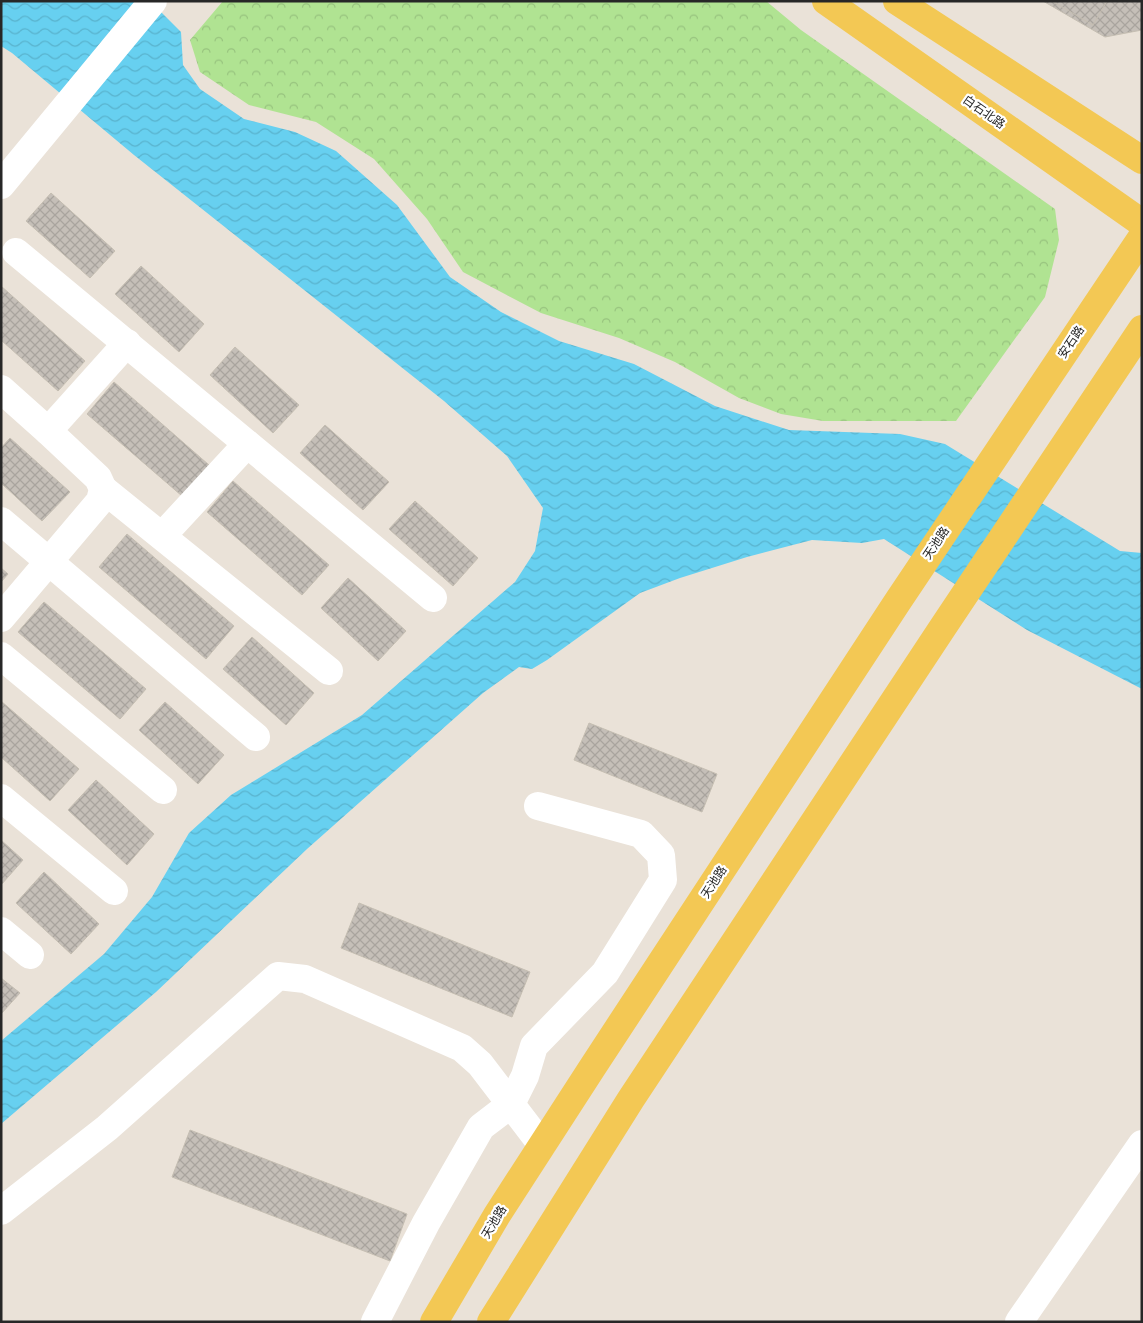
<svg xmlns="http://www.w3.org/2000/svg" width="1143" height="1323" viewBox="0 0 1143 1323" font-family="Raleway,'Noto Sans SC',sans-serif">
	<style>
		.park { fill: url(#park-crowns) }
		.water { fill: url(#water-waves) }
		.building { fill: url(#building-cross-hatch); stroke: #c5beb2 }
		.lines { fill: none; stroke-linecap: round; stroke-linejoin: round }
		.minor { stroke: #fff; stroke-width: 28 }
		.major { stroke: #f3c854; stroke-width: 28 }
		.labels { text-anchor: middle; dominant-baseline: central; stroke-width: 4.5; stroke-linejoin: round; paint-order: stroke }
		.street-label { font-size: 12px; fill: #272727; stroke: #fff }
	</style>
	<defs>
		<pattern id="park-crowns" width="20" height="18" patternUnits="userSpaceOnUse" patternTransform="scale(1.25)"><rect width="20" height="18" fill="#b0e392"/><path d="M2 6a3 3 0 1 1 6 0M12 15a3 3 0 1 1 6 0" fill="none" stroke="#97c37e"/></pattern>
		<pattern id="water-waves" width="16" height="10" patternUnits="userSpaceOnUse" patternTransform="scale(1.25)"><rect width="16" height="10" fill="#67d0f0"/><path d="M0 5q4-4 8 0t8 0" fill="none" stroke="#59b3ce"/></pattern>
		<pattern id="building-cross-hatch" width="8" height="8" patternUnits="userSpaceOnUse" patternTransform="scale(1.25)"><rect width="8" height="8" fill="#c5bfb8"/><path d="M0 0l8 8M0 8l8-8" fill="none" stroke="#a9a49e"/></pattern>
	</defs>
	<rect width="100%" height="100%" fill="#eae2d8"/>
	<!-- park -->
	<path class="park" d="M223 1H766L801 30 1055 209 1059 240 1045 297 956 421H823L781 414 739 398 675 362 619 338 541 313 463 272 427 219 374 159 316 122 249 105 200 72 190 40Z"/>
	<!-- water -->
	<path class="water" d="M1 1H150L181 32 183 65 200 89 244 119 295 132 336 151 397 205 450 277 501 312 559 341 634 364 715 406 789 430 900 434 945 444 1120 551 1142 553V689L1027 630 884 539 862 543 812 540 747 557 680 578 640 593 547 660 532 669 519 667 483 693 307 849 156 992 1 1124V1041L104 954 152 897 189 833 231 795 362 715 515 582 535 551 543 508 507 456 444 401 134 155 12 53 1 46Z"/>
	<!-- building -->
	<g class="building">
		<path d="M1043 1H1142V30L1105 37Z"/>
		<path d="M1052 1H1107L1093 25Z"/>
		<path d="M51 193 115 251 90 278 26 221Z"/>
		<path d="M141 266 204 324 179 352 115 294Z"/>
		<path d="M1 286 85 361 58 391 1 340Z"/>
		<path d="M235 347 299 405 273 433 210 375Z"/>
		<path d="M114 382 209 465 182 496 87 414Z"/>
		<path d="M325 425 389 482 363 510 300 453Z"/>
		<path d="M10 438 70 492 42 521 1 483V448Z"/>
		<path d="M233 481 329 565 302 595 207 512Z"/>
		<path d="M415 501 478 558 453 586 389 529Z"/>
		<path d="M127 534 234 626 206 659 99 567Z"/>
		<path d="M1 568 8 574 1 582Z"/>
		<path d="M348 578 406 631 378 661 321 608Z"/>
		<path d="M44 602 146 689 120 719 18 632Z"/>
		<path d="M252 637 314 693 286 725 223 669Z"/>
		<path d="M1 701 79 769 50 801 1 757Z"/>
		<path d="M165 702 224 755 198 784 139 730Z"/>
		<path d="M589 723 717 774 702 812 574 760Z"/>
		<path d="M96 780 154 834 127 865 68 810Z"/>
		<path d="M1 840 23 860 1 885Z"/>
		<path d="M44 872 99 924 71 954 16 903Z"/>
		<path d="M359 903 530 972 512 1017 341 948Z"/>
		<path d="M1 978 20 993 1 1014Z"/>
		<path d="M190 1130 407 1214 390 1261 172 1177Z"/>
	</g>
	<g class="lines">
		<!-- minor -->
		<g class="minor">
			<path d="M1 185 153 1"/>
			<path d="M16 252 433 598"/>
			<path d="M1 389 48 431 98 478 103 489 100 501 1 618"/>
			<path d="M48 431 127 343"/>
			<path d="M103 489 329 671"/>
			<path d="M1 521 256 737"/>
			<path d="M162 536 247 444"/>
			<path d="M1 656 163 790"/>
			<path d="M1 798 114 891"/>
			<path d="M1 931 30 955"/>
			<path d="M1 1211 107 1128 278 976 305 979 462 1048 480 1064 542 1145"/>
			<path d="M375 1322 426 1223 481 1127 511 1104 525 1076 534 1046 605 973 663 880 661 855 641 834 538 806"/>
			<path d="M1019 1322 1142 1144"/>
		</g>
		<!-- major -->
		<g class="major">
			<path d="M826 1 1142 223"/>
			<path d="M897 1 1142 160"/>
			<path d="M434 1322 497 1215 592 1068 898 601 1142 237"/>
			<path d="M491 1322 631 1099 943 627 1142 329"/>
		</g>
	</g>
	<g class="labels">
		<!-- street labels -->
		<g class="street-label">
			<text transform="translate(984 112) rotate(35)">白石北路</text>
			<text transform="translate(1071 342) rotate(-56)">安石路</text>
			<text transform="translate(936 543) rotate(-56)">天池路</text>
			<text transform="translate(714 882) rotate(-57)">天池路</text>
			<text transform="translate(494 1222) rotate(-59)">天池路</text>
		</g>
	</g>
	<!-- border -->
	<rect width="1143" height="1323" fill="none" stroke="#272727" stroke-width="5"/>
</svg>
